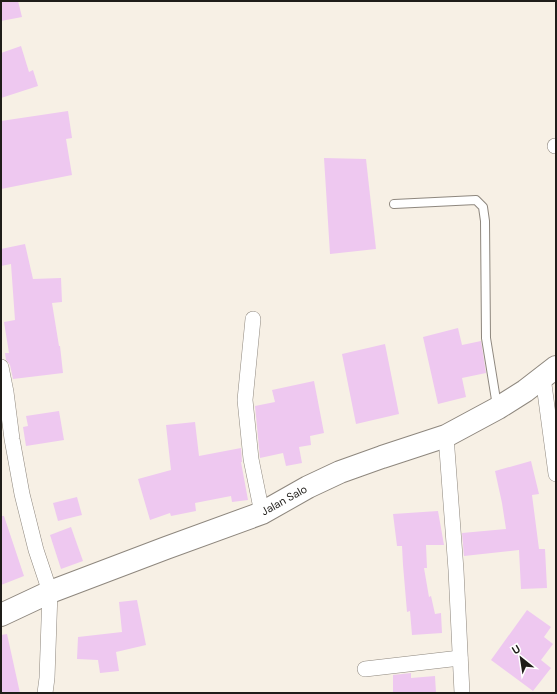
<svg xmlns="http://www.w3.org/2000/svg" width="557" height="694" viewBox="0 0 557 694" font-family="'DM Sans',sans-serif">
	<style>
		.building { fill: #eec8f0 }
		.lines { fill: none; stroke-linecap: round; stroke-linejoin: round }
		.lane-casing { stroke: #8e877e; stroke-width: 10 }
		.street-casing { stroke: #8e877e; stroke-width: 16 }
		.secondary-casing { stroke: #8e877e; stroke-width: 24 }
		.lane { stroke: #fff; stroke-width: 8 }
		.street { stroke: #fff; stroke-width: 15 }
		.secondary { stroke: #fff; stroke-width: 22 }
		.labels { text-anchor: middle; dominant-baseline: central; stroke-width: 3.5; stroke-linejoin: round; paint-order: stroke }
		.street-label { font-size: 11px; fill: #1f1d19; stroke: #fff }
	</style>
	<rect width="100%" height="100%" fill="#f7f0e5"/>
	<!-- building -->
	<g class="building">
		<path d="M1 1H18L22 17 1 21Z"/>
		<path d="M21 46 29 72 33 70 38 86 1 98V53Z"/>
		<path d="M68 111 72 138 66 139 72 175 1 189V121Z"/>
		<path d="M324 158 366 159 376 249 330 254Z"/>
		<path d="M25 244 33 279 61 278 62 302 52 303 59 346H60L63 373 13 379 10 365 6 360 5 353H9L4 322 15 320 11 264 1 266V249Z"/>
		<path d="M458 328 462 345 481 341 486 373 462 378 466 397 438 404 423 337Z"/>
		<path d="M385 344 399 414 356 424 342 354Z"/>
		<path d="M314 381 324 433 310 436 311 445 299 447 302 463 286 466 283 453 260 458 255 406 275 402 272 390Z"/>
		<path d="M59 411 64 440 26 446 23 427 28 426 26 416Z"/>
		<path d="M195 422 199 456 241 448 242 462H241L248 500 232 502 231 496 195 503 196 511 171 516 170 513 150 520 138 479 171 470 166 425Z"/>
		<path d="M531 461 539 494 532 495 539 549H545L547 588 521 589 519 550 464 556 462 533 506 529 502 503 495 471Z"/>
		<path d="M77 497 82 515 58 521 53 503Z"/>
		<path d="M438 511 444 545H426L427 568H424L429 597 431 596 435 614 441 613 442 633 412 635 410 611 407 612 403 565 402 546H397L393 514Z"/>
		<path d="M1 516H4L24 576 1 585Z"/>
		<path d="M71 527 83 561 61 569 50 535Z"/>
		<path d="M137 600 146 645 116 652 119 671 100 673 98 660 77 659 78 637 122 632 119 602Z"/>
		<path d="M527 610 551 627 544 637 553 644 541 660 551 668 533 691 491 660Z"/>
		<path d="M7 634 20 693H1V635Z"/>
		<path d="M411 673V678L435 676 436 693H393V675Z"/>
	</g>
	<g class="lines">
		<defs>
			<path id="lane" d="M394 204 476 200 483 207 485 221 486 338 497 406"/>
			<g id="street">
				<path d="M555 146H556"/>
				<path d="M253 319 245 400 251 459 262 513"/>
				<path d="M1 367 6 392 12 439 22 494 36 550 50 592 47 678 45 693"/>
				<path d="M543 377 556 474"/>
				<path d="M446 436 456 570 462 693"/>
				<path d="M365 669 460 658"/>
			</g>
			<path id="secondary" d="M1 615 50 592 166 548 262 513 308 487 340 472 382 457 446 436 498 408 525 391 556 367"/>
		</defs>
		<!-- lane casing -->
		<use href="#lane" class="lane-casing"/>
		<!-- street casing -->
		<use href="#street" class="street-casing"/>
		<!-- secondary casing -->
		<use href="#secondary" class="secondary-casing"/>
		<!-- lane -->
		<use href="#lane" class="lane"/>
		<!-- street -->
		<use href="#street" class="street"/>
		<!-- secondary -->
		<use href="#secondary" class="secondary"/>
	</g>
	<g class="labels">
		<!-- street labels -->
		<g class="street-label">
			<text transform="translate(284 500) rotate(-29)">Jalan Salo</text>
		</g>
	</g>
	<!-- border -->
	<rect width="557" height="694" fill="none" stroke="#1f1d19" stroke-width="4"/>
	<!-- north arrow -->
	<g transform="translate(521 658) rotate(330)" stroke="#ffffff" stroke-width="3" paint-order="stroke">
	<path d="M0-3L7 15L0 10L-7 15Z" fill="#1f1d19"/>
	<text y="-6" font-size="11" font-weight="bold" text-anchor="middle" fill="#1f1d19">U</text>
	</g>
</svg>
